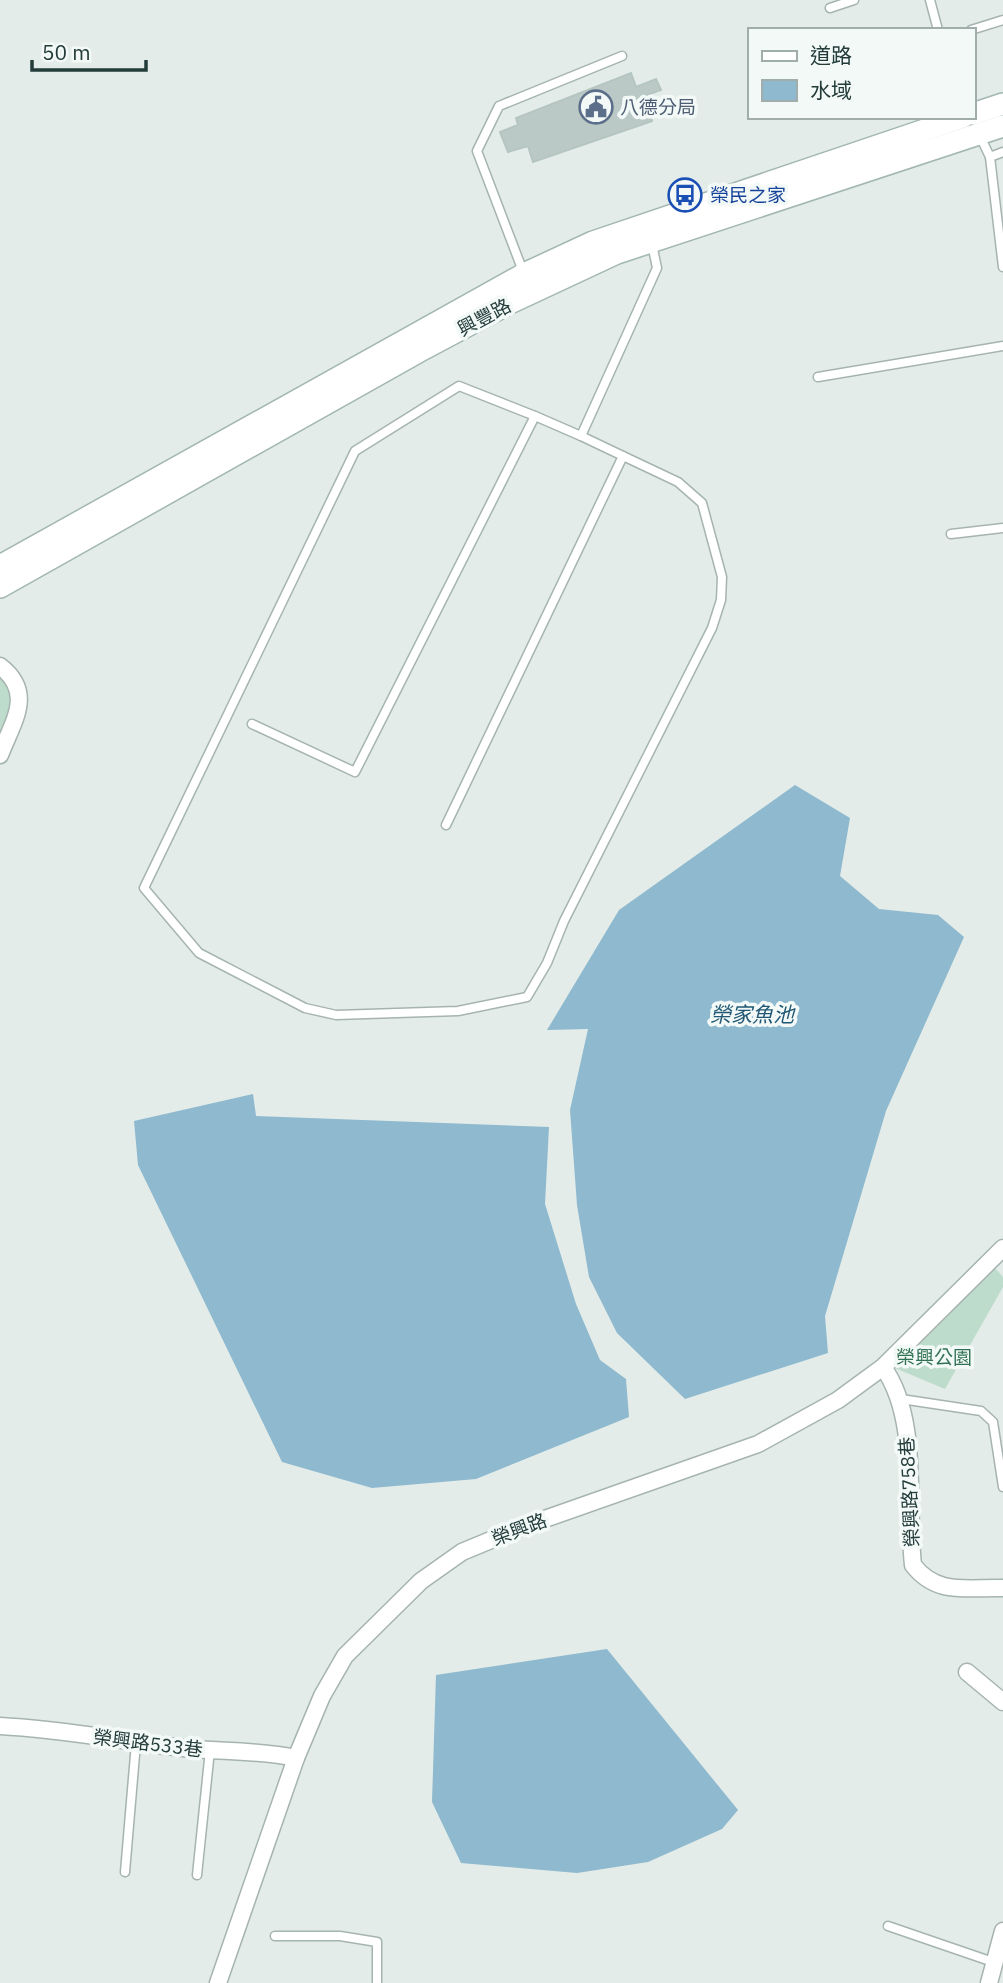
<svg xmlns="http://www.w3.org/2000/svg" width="1003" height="1983" viewBox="0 0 1003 1983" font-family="'IBM Plex Sans','Noto Sans TC',sans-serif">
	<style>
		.green { fill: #bddccb }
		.water { fill: #8eb9ce }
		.building { fill: #bbc9c6; stroke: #b5c5c1; stroke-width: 2 }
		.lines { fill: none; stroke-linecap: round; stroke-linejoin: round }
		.lane-casing { stroke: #a6b4b1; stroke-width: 11 }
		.street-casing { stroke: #a6b4b1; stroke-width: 19 }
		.secondary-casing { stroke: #a2b7b3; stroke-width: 24 }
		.lane { stroke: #fff; stroke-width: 8 }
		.street { stroke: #fff; stroke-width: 16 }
		.secondary { stroke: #fff; stroke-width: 21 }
		.labels { text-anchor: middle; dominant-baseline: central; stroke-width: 7; stroke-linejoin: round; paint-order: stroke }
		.service-label { font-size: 19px; fill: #4e5e75; stroke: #f3f9f7; text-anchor: start }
		.transit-label { font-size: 19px; fill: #164399; stroke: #f3f9f7; text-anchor: start }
		.street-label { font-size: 19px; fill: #233c3a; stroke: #f3f9f7 }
		.park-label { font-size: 19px; fill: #307154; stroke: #f3f9f7 }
		.water-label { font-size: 21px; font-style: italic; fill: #205875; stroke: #f3f9f7 }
	</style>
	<rect width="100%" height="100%" fill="#e3ece9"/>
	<!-- green -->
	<g class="green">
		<path d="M0 664 21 700 0 755Z"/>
		<path d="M993 1266 1003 1277V1287L945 1389 890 1366Z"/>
	</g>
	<!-- water -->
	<g class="water">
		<path d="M795 785 850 818 840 876 879 909 938 915 964 937 886 1111 825 1316 828 1353 685 1399 617 1333 589 1277 577 1205 570 1110 588 1029 547 1030 619 910Z"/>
		<path d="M253 1094 256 1116 549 1127 545 1204 576 1304 600 1360 626 1379 629 1417 476 1479 372 1488 282 1462 138 1165 134 1121Z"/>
		<path d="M607 1649 738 1810 722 1829 648 1862 577 1873 461 1863 432 1802 436 1675Z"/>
	</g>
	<!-- building -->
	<path class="building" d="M631 73 636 87 656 79 661 90 644 96 652 121 533 162 528 146 508 152 500 132 518 125 516 118Z"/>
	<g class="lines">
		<defs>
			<g id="lane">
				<path d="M930 0 938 30"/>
				<path d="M830 8 854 0"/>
				<path d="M971 30 1003 20"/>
				<path d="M979 134 990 157 1003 267"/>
				<path d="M990 157 1003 152"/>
				<path d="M524 274 477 151 499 106 622 56"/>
				<path d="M818 377 1003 346"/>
				<path d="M535 416 459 386 355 451 144 888 199 953 305 1008 336 1015 458 1011 527 997 547 963 564 921 712 628 721 600 722 577 702 503 678 482 623 456"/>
				<path d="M951 534 1003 528"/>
				<path d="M252 724 355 772 535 416 581 436 657 268 652 244"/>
				<path d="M446 825 623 456 581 436"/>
				<path d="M901 1399 981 1411 993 1422 1003 1487"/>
				<path d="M125 1872 136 1743"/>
				<path d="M197 1875 210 1750"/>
				<path d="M888 1926 993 1962"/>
				<path d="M275 1936H340L377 1942V1983"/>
			</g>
			<g id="street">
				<path d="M0 666C35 693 13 721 0 755"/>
				<path d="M883 1367C920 1419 906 1503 913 1565 937 1596 967 1587 1003 1588"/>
				<path d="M967 1672 1003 1702"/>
				<path d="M0 1726C61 1729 122 1741 183 1748 221 1752 258 1750 296 1758"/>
				<path d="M218 1983 296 1758 322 1696 345 1656 421 1581 462 1552 522 1527 758 1444 838 1400 883 1367 1003 1248"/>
				<path d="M989 1983 1003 1931"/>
			</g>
			<g id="secondary">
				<path d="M973 114 1003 104"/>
				<path d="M0 566 524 274 593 242 963 117"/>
				<path d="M0 587 418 352 510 303 617 253 1003 126"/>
			</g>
		</defs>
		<!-- lane casing -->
		<use href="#lane" class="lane-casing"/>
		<!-- street casing -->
		<use href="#street" class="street-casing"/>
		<!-- secondary casing -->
		<use href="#secondary" class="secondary-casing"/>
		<!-- lane -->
		<use href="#lane" class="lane"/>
		<!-- street -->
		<use href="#street" class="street"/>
		<!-- secondary -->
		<use href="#secondary" class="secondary"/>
	</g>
	<!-- icons -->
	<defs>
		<symbol id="civic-ring" viewBox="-11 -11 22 22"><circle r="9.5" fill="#f3f9f7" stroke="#5c6f8a" stroke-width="1.5"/><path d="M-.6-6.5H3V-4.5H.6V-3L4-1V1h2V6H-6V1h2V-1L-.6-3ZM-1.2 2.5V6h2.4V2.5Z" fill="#5c6f8a"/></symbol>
		<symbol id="bus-ring" viewBox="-11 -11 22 22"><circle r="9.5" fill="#f3f9f7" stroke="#1a4fb4" stroke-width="1.5"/><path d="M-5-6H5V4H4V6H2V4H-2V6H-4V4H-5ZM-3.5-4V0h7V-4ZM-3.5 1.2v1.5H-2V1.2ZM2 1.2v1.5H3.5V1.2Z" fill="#1a4fb4"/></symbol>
	</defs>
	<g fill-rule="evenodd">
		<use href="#civic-ring" x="577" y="88" width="38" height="38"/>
		<use href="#bus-ring" x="666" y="176" width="38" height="38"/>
	</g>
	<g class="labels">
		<!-- service labels -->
		<g class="service-label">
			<text x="620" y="107">八德分局</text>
		</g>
		<!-- transit labels -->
		<g class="transit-label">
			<text x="710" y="195">榮民之家</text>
		</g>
		<!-- street labels -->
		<g class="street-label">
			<text transform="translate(484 317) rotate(-28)">興豐路</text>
			<text transform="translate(909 1492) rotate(-93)">榮興路758巷</text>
			<text transform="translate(519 1529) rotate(-21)">榮興路</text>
			<text transform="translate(148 1743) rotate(7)">榮興路533巷</text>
		</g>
		<!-- park labels -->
		<g class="park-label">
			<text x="934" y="1357">榮興公園</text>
		</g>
		<!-- water labels -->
		<g class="water-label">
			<text x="752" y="1014">榮家魚池</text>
		</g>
	</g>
	<!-- legend -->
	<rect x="748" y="28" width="228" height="91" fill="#f3f9f7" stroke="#a0adab" stroke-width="2"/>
	<rect x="762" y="51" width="35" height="10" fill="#ffffff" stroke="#a0adab" stroke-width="2"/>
	<text x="810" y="63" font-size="21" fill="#233c3a">道路</text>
	<rect x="762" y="80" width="35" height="21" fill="#8eb9ce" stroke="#a0adab" stroke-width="2"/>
	<text x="810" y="98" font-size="21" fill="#233c3a">水域</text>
	<!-- scale -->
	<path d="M32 60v10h114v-10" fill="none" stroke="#233c3a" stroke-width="3.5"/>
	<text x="42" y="60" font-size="21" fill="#233c3a" stroke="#f3f9f7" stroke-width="5" paint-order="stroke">50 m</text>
</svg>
